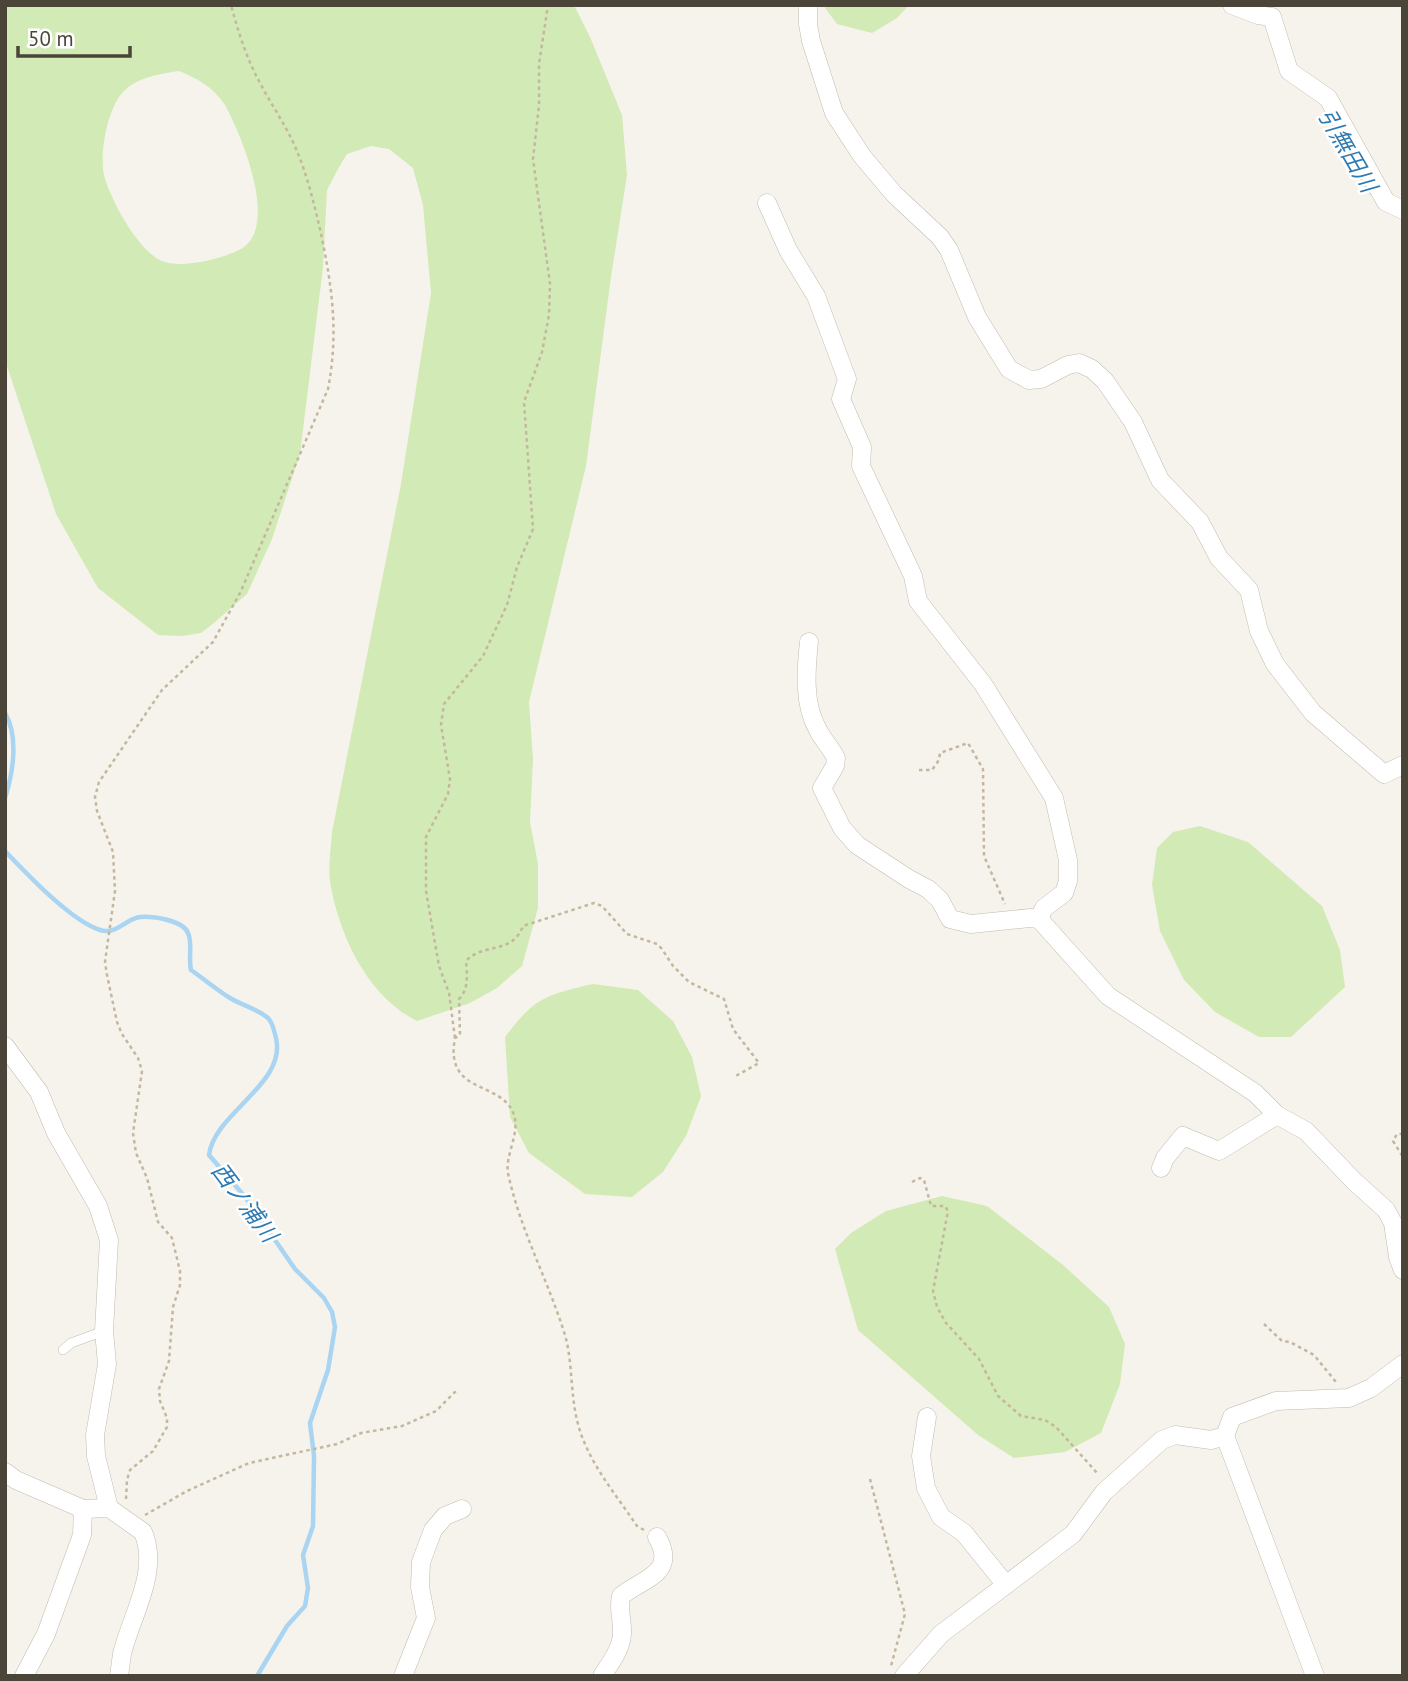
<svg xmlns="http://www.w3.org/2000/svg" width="1408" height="1681" viewBox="0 0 1408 1681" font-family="'PT Sans','Noto Sans JP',sans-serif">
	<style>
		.green { fill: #d2eab5; fill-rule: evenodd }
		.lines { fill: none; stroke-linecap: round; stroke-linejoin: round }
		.stream { stroke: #a9d4f2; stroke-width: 4.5 }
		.lane-casing { stroke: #c2bbae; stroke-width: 10 }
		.street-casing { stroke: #c2bbae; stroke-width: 19 }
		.path { stroke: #c4b79f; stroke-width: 2.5; stroke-dasharray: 3.5 3.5; stroke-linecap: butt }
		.lane { stroke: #fff; stroke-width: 9 }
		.street { stroke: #fff; stroke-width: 18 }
		.labels { text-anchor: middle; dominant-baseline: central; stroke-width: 5; stroke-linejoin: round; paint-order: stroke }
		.water-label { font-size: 23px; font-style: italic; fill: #2e7ab2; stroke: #fff }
	</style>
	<rect width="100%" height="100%" fill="#f6f3ec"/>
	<!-- green -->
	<g class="green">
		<path d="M5 5H574L590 37 622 115 627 175 611 277 586 466 529 702 533 759 530 822 538 864V908L522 966 497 988 470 1003 417 1021C367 996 339 935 330 882 328 866 331 848 332 832L401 484 431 293 423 205 413 168 389 149 371 146 347 154 338 169 327 190 323 267 300 454 272 539 247 594 215 622 201 633 182 636 158 635 98 588 56 514 5 360ZM179 71C197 78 214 88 225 105 242 136 281 230 239 250 221 259 181 269 162 261 138 251 110 199 104 175 99 153 108 105 125 90 141 76 160 74 179 71Z"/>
		<path d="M823 5H909L897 18 872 33 837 24Z"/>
		<path d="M1200 826 1248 842 1322 906 1340 950 1345 987 1291 1037H1259L1215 1012 1184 980 1160 931 1152 885 1157 848 1173 832Z"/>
		<path d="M593 984 638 990 673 1021 692 1057 701 1096 686 1136 663 1172 632 1197 585 1194 529 1153 510 1117 505 1037C535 997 546 995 593 984Z"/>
		<path d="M942 1196 987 1206 1063 1265 1109 1307 1125 1344 1120 1384 1101 1433 1065 1452 1014 1458 978 1435 858 1330 835 1249 851 1233 886 1211Z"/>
	</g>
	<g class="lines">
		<!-- stream -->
		<g class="stream">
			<path d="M1356 165 1363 181 1372 193"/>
			<path d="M5 713C19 737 13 773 5 798"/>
			<path d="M5 851C27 874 71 921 100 930 117 935 125 919 140 917 152 916 183 920 188 933 193 944 188 958 191 970 204 979 217 990 230 998 241 1005 258 1009 268 1018 273 1023 274 1031 276 1038 287 1084 214 1113 209 1155L246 1198 295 1269 324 1298 332 1312 335 1327 328 1370 310 1423 314 1456 313 1526 303 1555 308 1588 305 1606 287 1626 257 1676"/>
		</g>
		<defs>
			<path id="lane" d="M63 1350 71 1343 104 1331"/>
			<g id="street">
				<path d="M808 5V24L811 41 834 113 862 156 894 194 940 237 949 250 977 317 1009 369 1029 380 1041 379 1068 365 1079 363 1092 369 1105 381 1133 422 1160 480 1200 522 1219 558 1249 590 1259 631 1275 664 1313 713 1384 774 1403 765"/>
				<path d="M1232 5 1258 15 1272 17 1289 71 1328 98 1386 202 1403 210"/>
				<path d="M767 203 788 250 816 296 847 379 841 399 862 447 861 466 913 576 918 601 983 684 1054 798 1068 860V881L1064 893 1044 908 1039 919 1108 996 1255 1093 1277 1115 1306 1131 1354 1181 1386 1210 1393 1223 1398 1257 1403 1270"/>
				<path d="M809 642C806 670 803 704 818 730 823 740 831 748 836 758L835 766 822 788 842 828 857 845 909 879 928 889 940 900 950 919 971 924 1030 918 1039 919"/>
				<path d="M5 1046 39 1092 56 1133 98 1206 109 1240 104 1331 107 1364 95 1435 96 1456 109 1508"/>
				<path d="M1161 1168 1165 1158 1183 1136 1219 1151 1277 1115"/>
				<path d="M927 1417 921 1456 926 1488 941 1517 964 1533 1006 1585"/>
				<path d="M5 1472 16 1480 83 1509 109 1508 143 1532C160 1572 131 1616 122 1654 121 1661 120 1669 119 1676"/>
				<path d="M24 1676 46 1634 82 1535 83 1509"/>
				<path d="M403 1676 426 1618 420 1587 421 1562 433 1530 445 1516 462 1509"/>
				<path d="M602 1676C611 1662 623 1647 622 1630 622 1618 618 1608 621 1596 643 1578 678 1574 657 1537"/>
				<path d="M904 1676 941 1634 1073 1534 1104 1492 1162 1440 1175 1435 1211 1440 1225 1436"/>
				<path d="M1315 1676 1225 1436 1232 1417 1276 1401 1349 1398 1371 1388 1403 1364"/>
			</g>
		</defs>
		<!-- lane casing -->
		<use href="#lane" class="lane-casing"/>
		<!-- street casing -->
		<use href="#street" class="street-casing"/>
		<!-- path -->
		<g class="path">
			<path d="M919 770H932L939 760 940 753 968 743 983 769 984 856 1005 904"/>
			<path d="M455 1038 449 993 439 966 426 891V837L448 794 450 779 441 725 444 704 483 656 507 605 517 567 533 529 524 402 542 352 549 315 550 284 533 159 539 105V64L548 5"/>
			<path d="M1403 1134H1397L1393 1141 1403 1157"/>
			<path d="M912 1182 920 1178 924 1180 931 1206H945L948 1211 933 1291 937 1307 946 1323 979 1359 998 1396 1021 1416 1045 1420 1056 1427 1098 1474"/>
			<path d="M1264 1324 1282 1341 1290 1342 1314 1355 1336 1382"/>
			<path d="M870 1479 905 1614 891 1666"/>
			<path d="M126 1499 127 1480 130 1470 153 1451 167 1427V1418L160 1401 159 1389 169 1361 173 1307 180 1285V1271L172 1238 158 1222 147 1178 136 1153 133 1133 142 1071 138 1058 122 1034 117 1022 107 975 105 962 115 891 113 852 97 811 95 797 99 782 162 690 213 642 241 591 328 389C339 331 332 286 320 229 313 200 306 170 293 142 283 121 269 101 259 81 246 57 238 31 231 5"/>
			<path d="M145 1515 187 1491 249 1463 337 1444 361 1433 402 1426 436 1411 457 1390"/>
			<path d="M644 1530 637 1526C615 1493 588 1462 578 1424 570 1395 573 1363 565 1335 548 1280 520 1230 508 1173 505 1155 520 1134 514 1115 503 1080 444 1096 455 1038L460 1035 459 999C469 989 467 975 466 961 484 942 512 955 523 926L594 903 602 906 627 934 657 944 662 949 673 966 689 982 724 999 733 1029 759 1063 734 1077"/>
		</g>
		<!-- lane -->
		<use href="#lane" class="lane"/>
		<!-- street -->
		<use href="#street" class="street"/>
	</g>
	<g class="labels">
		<!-- water labels -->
		<g class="water-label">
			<text transform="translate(1348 150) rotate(60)">引無田川</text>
			<text transform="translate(245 1202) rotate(53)">西ノ浦川</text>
		</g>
	</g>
	<!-- border -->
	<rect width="1408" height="1681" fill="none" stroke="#4b4439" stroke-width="14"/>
	<!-- scale -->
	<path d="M18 46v10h112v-10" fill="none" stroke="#4b4439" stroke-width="3.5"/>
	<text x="28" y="46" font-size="21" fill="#4b4439" stroke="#ffffff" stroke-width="5" paint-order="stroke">50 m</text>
</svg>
